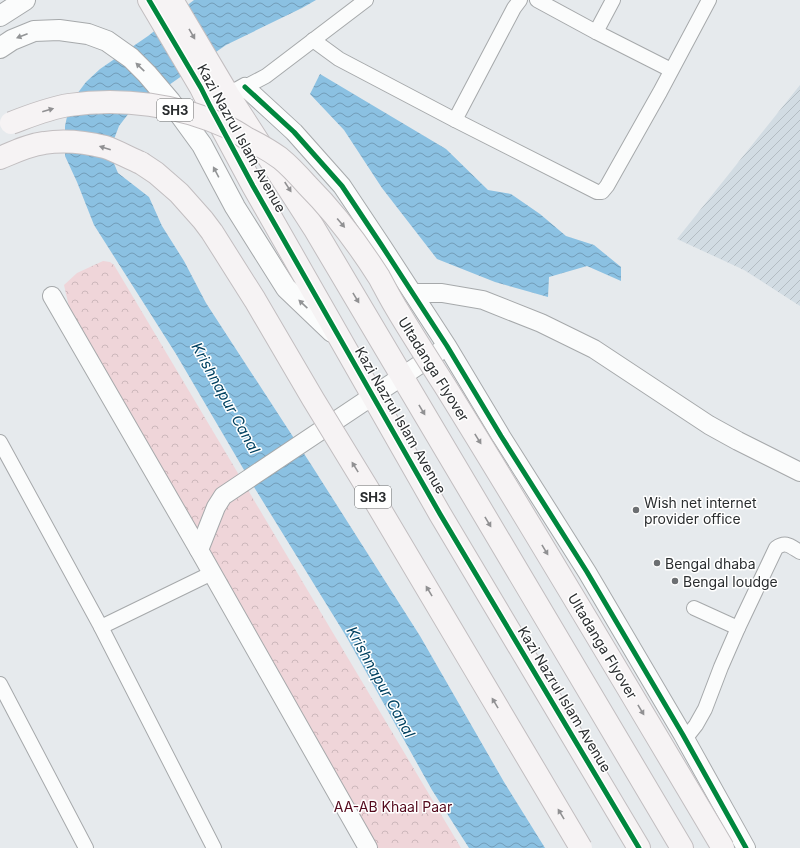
<svg xmlns="http://www.w3.org/2000/svg" width="800" height="848" viewBox="0 0 800 848" font-family="Inter,sans-serif">
	<style>
		.industrial { fill: url(#industrial-furrows) }
		.forest { fill: url(#forest-crowns) }
		.water { fill: url(#water-waves) }
		.lines { fill: none; stroke-linecap: round; stroke-linejoin: round }
		.minor-casing { stroke: #a6a9ab; stroke-width: 16 }
		.tertiary-casing { stroke: #a6a9ab; stroke-width: 20 }
		.secondary-casing { stroke: #a6a9ab; stroke-width: 22 }
		.primary-casing { stroke: #c2bec0; stroke-width: 24 }
		.minor { stroke: #fbfcfc; stroke-width: 14 }
		.tertiary { stroke: #fbfcfc; stroke-width: 18 }
		.secondary { stroke: #fbfcfc; stroke-width: 20 }
		.primary { stroke: #f6f3f4; stroke-width: 22 }
		.primary-bridge-casing { stroke: #c2bec0; stroke-width: 24; stroke-linecap: butt }
		.primary-bridge { stroke: #f6f3f4; stroke-width: 22 }
		.cycleway-casing { stroke: #fff; stroke-width: 8 }
		.cycleway { stroke: #00873e; stroke-width: 5 }
		.oneway { fill: #909092 }
		.oneway2 { fill: #929496 }
		.poi-dot { fill: #6c6f72; stroke: #fff; stroke-width: 1.5 }
		.labels { text-anchor: middle; dominant-baseline: central; stroke-width: 3; stroke-linejoin: round; paint-order: stroke }
		.shield { fill: #fff; stroke: #6a6c6d; stroke-width: 1 }
		.shield-label { font-size: 13px; font-weight: bold; fill: #2a2d2f }
		.street-label { font-size: 14px; fill: #2a2d2f; stroke: #fff }
		.poi-label { font-size: 14px; fill: #2a2d2f; stroke: #fff; text-anchor: start }
		.park-label { font-size: 14px; fill: #540a1d; stroke: #fff }
		.water-label { font-size: 15px; font-style: italic; fill: #004160; stroke: #fff }
	</style>
	<defs>
		<pattern id="industrial-furrows" width="10" height="10" patternUnits="userSpaceOnUse"><rect width="10" height="10" fill="#d2dce3"/><path d="M-1 1l2-2M0 10L10 0M9 11l2-2" fill="none" stroke="#b4bdc3"/></pattern>
		<pattern id="forest-crowns" width="20" height="18" patternUnits="userSpaceOnUse"><rect width="20" height="18" fill="#efd5d9"/><path d="M2 6a3 3 0 1 1 6 0M12 15a3 3 0 1 1 6 0" fill="none" stroke="#cdb7bb"/></pattern>
		<pattern id="water-waves" width="16" height="10" patternUnits="userSpaceOnUse"><rect width="16" height="10" fill="#8bc1e2"/><path d="M0 5q4-4 8 0t8 0" fill="none" stroke="#729db8"/></pattern>
	</defs>
	<rect width="100%" height="100%" fill="#e6eaed"/>
	<!-- industrial -->
	<path class="industrial" d="M800 85V306L744 270 677 239Z"/>
	<!-- forest -->
	<path class="forest" d="M103 261 110 262 114 265 461 848H374L69 307 64 285 77 273Z"/>
	<!-- water -->
	<g class="water">
		<path d="M194 0H316L302 8 226 45 129 113 119 126 111 147 113 161 118 173 149 197 162 226 184 261 206 303 312 466 420 636 504 782 545 848H469L432 790 346 636 254 487 176 354 94 225 77 182 65 156V126L68 112 74 98 86 82 100 69 148 36Z"/>
		<path d="M320 74 446 149 488 190 511 194 540 214 566 236 594 245 621 267V281L587 266 549 277 548 297 495 282 437 259 382 188 344 130 310 94Z"/>
	</g>
	<g class="lines">
		<defs>
			<g id="minor">
				<path d="M537 0 596 32 671 70"/>
				<path d="M596 32 613 0"/>
				<path d="M313 40 339 59 455 120 597 192H602L607 186 660 92 709 0"/>
				<path d="M245 87 266 76 366 0"/>
				<path d="M455 120 514 8 520 0"/>
				<path d="M0 442 101 627 214 848"/>
				<path d="M694 608 738 628"/>
				<path d="M101 627 212 573"/>
				<path d="M0 684 86 848"/>
				<path d="M685 739 696 725 705 709 721 667 738 628 776 548C786 541 790 546 800 552"/>
			</g>
			<g id="tertiary">
				<path d="M229 96 245 87 294 132 342 186 382 246 447 346 501 436 587 572 683 735 746 848"/>
				<path d="M413 293H442L483 300 541 323 594 349 709 425 738 441 800 472"/>
				<path d="M52 296 199 550 368 848"/>
				<path d="M199 550 216 507 223 496 440 351"/>
			</g>
			<g id="secondary">
				<path d="M0 16 25 0"/>
				<path d="M0 48 12 40 34 31 59 30 88 34 107 41 131 58 147 74 170 101 202 145 235 207 286 288 332 332"/>
			</g>
			<g id="primary">
				<path d="M149 0 201 88 210 106 253 186 440 514 639 848"/>
				<path d="M172 0 229 96 314 228 682 848"/>
				<path d="M0 158C14 152 28 145 44 143 63 140 85 142 105 147 117 151 129 158 141 163"/>
			</g>
		</defs>
		<!-- minor casing -->
		<use href="#minor" class="minor-casing"/>
		<!-- tertiary casing -->
		<use href="#tertiary" class="tertiary-casing"/>
		<!-- secondary casing -->
		<use href="#secondary" class="secondary-casing"/>
		<!-- primary casing -->
		<use href="#primary" class="primary-casing"/>
		<!-- minor -->
		<use href="#minor" class="minor"/>
		<!-- tertiary -->
		<use href="#tertiary" class="tertiary"/>
		<!-- secondary -->
		<use href="#secondary" class="secondary"/>
		<!-- primary -->
		<use href="#primary" class="primary"/>
		<defs>
			<g id="primary-bridge">
				<path d="M11 123C30 116 49 108 69 105 121 97 180 105 227 127 234 130 240 134 246 138 258 144 269 150 280 158 290 166 299 176 307 185 335 213 358 244 379 277 385 288 391 300 398 311 413 336 429 361 445 386 540 539 631 693 723 848"/>
				<path d="M141 163 156 173 179 193 203 220 212 232 255 300 313 399 368 489 581 848"/>
			</g>
		</defs>
		<!-- primary-bridge casing -->
		<use href="#primary-bridge" class="primary-bridge-casing"/>
		<!-- primary-bridge -->
		<use href="#primary-bridge" class="primary-bridge"/>
		<defs>
			<g id="cycleway">
				<path d="M149 0 201 88 210 106 253 186 440 514 639 848"/>
				<path d="M245 87 294 132 342 186 382 246 447 346 501 436 587 572 683 735 746 848"/>
			</g>
		</defs>
		<!-- cycleway casing -->
		<use href="#cycleway" class="cycleway-casing"/>
		<!-- cycleway -->
		<use href="#cycleway" class="cycleway"/>
	</g>
	<!-- one-way arrows -->
	<defs><path id="oneway-solid" d="M-6-.8H1V-3.2L6.5 0L1 3.2V.8H-6Z"/></defs>
	<g class="oneway">
		<use href="#oneway-solid" transform="translate(192 34) rotate(60)"/>
		<use href="#oneway-solid" transform="translate(48 110) rotate(-16)"/>
		<use href="#oneway-solid" transform="translate(105 148) rotate(-163)"/>
		<use href="#oneway-solid" transform="translate(288 187) rotate(57)"/>
		<use href="#oneway-solid" transform="translate(341 223) rotate(50)"/>
		<use href="#oneway-solid" transform="translate(356 298) rotate(59)"/>
		<use href="#oneway-solid" transform="translate(422 410) rotate(59)"/>
		<use href="#oneway-solid" transform="translate(478 439) rotate(58)"/>
		<use href="#oneway-solid" transform="translate(355 467) rotate(-122)"/>
		<use href="#oneway-solid" transform="translate(488 522) rotate(59)"/>
		<use href="#oneway-solid" transform="translate(545 550) rotate(59)"/>
		<use href="#oneway-solid" transform="translate(429 591) rotate(-121)"/>
		<use href="#oneway-solid" transform="translate(495 703) rotate(-121)"/>
		<use href="#oneway-solid" transform="translate(641 710) rotate(59)"/>
		<use href="#oneway-solid" transform="translate(561 814) rotate(-121)"/>
	</g>
	<g class="oneway2">
		<use href="#oneway-solid" transform="translate(22 36) rotate(159)"/>
		<use href="#oneway-solid" transform="translate(140 67) rotate(-136)"/>
		<use href="#oneway-solid" transform="translate(216 172) rotate(-118)"/>
		<use href="#oneway-solid" transform="translate(303 304) rotate(-137)"/>
	</g>
	<!-- markers -->
	<g class="poi-dot">
		<circle cx="636" cy="510" r="4"/>
		<circle cx="657" cy="563" r="4"/>
		<circle cx="675" cy="581" r="4"/>
	</g>
	<g class="labels">
		<!-- shield labels -->
		<g class="shield">
			<rect x="157" y="99" width="36" height="22" rx="3"/>
			<rect x="355" y="486" width="36" height="22" rx="3"/>
		</g>
		<g class="shield-label">
			<text x="175" y="110">SH3</text>
			<text x="373" y="497">SH3</text>
		</g>
		<!-- street labels -->
		<g class="street-label">
			<text transform="translate(242 138) rotate(61)">Kazi Nazrul Islam Avenue</text>
			<text transform="translate(434 369) rotate(58)">Ultadanga Flyover</text>
			<text transform="translate(401 420) rotate(60)">Kazi Nazrul Islam Avenue</text>
			<text transform="translate(603 646) rotate(59)">Ultadanga Flyover</text>
			<text transform="translate(565 699) rotate(59)">Kazi Nazrul Islam Avenue</text>
		</g>
		<!-- poi labels -->
		<g class="poi-label">
			<text x="644" y="502">Wish net internet<tspan x="644" dy="16">provider office</tspan></text>
			<text x="665" y="563">Bengal dhaba</text>
			<text x="683" y="581">Bengal loudge</text>
		</g>
		<!-- park labels -->
		<g class="park-label">
			<text x="393" y="806">AA-AB Khaal Paar</text>
		</g>
		<!-- water labels -->
		<g class="water-label">
			<text transform="translate(226 398) rotate(61)">Krishnapur Canal</text>
			<text transform="translate(381 682) rotate(61)">Krishnapur Canal</text>
		</g>
	</g>
</svg>
